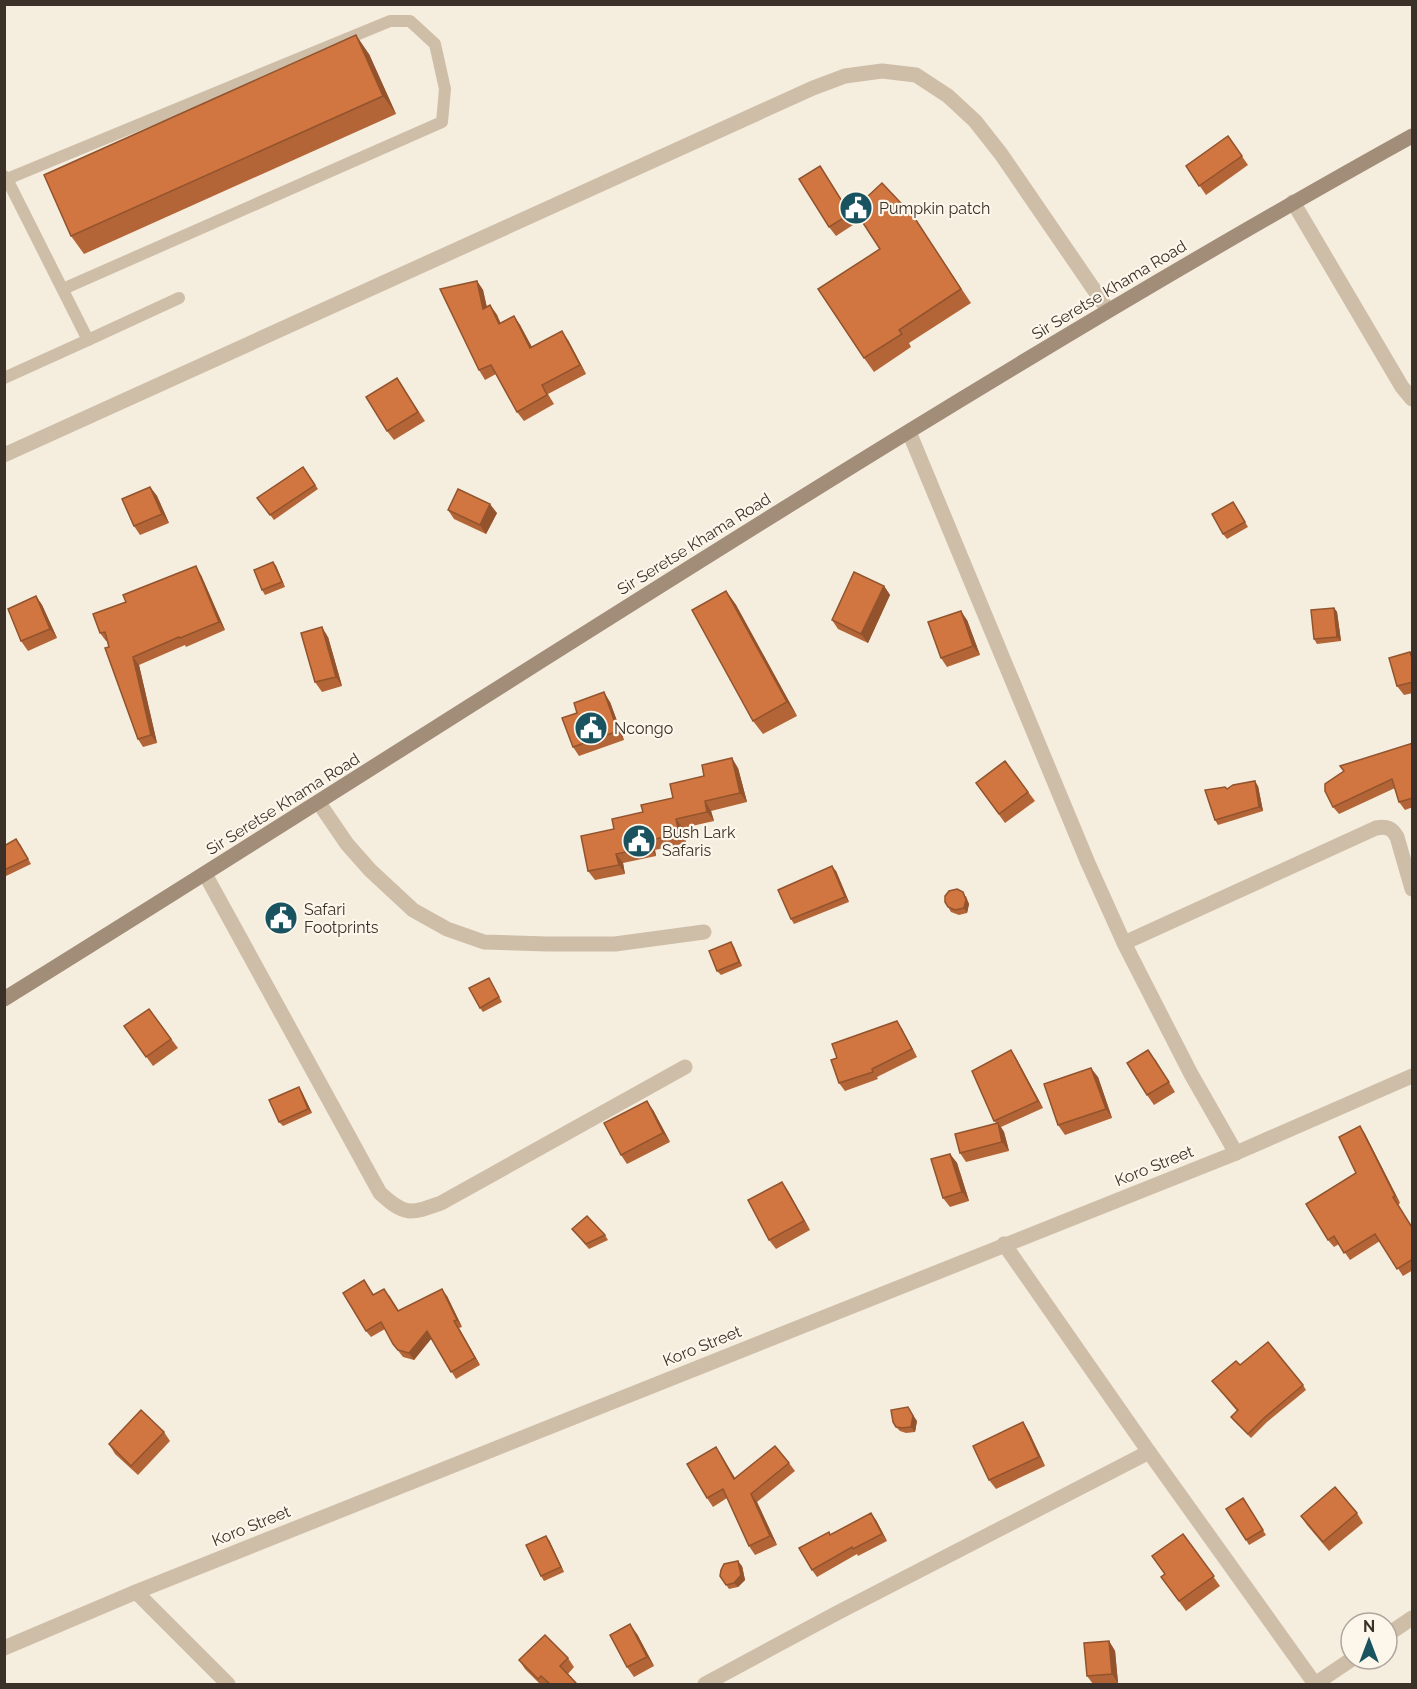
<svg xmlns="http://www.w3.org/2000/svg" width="1417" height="1689" viewBox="0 0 1417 1689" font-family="Raleway,sans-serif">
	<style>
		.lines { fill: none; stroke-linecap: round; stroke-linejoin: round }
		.service { stroke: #cebea8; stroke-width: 12 }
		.minor { stroke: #cebea8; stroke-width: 15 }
		.secondary { stroke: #a28d79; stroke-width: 15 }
		.wall { fill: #b46537 }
		.shaded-wall { fill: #92532d }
		.building { fill: #d17640; stroke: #92532d; stroke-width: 1.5 }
		.labels { text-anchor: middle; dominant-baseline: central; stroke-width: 4.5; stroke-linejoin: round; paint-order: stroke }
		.poi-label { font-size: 16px; fill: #3b3129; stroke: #fcf6eb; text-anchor: start }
		.street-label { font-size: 16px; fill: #3b3129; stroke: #fcf6eb }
	</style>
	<rect width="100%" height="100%" fill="#f5edde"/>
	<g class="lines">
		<!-- service -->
		<g class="service">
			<path d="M4 176 7 179 390 21H410L435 44 445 89 442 122 63 289"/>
			<path d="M88 340 179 298"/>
			<path d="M4 378 88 340 7 179"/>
		</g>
		<!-- minor -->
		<g class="minor">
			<path d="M1293 202 1402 387 1412 399"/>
			<path d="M909 432 1088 863 1124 943 1191 1074 1236 1153"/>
			<path d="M4 455 813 88 845 76 882 71 916 75 948 96 975 121 1001 154 1108 310"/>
			<path d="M319 803 347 844 370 870 413 910 447 929 484 942 547 944H615L704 932"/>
			<path d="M205 874 380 1193C405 1216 410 1214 441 1203L685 1067"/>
			<path d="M1124 943 1376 828C1387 826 1392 828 1397 837L1412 889"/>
			<path d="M1004 1244 1149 1452 1315 1684"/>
			<path d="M136 1592 228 1684"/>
			<path d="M1387 1635 1412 1618"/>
			<path d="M4 1648 136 1592 1236 1153 1412 1076"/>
			<path d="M705 1684 837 1613 1149 1452"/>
			<path d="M1315 1684 1352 1659"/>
		</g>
		<!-- secondary -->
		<path class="secondary" d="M4 999C472 709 931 403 1412 136"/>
	</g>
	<!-- wall -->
	<g class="wall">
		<path d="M369 54 396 114 84 254 71 236Z"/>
		<path d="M1228 136 1248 165 1206 195 1186 166Z"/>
		<path d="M820 166 856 223 836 236 829 227Z"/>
		<path d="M914 217 971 303 909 343 911 347 874 372 864 358 880 249Z"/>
		<path d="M477 281 483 290 487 307 490 305 497 315 500 323 514 316 520 325 532 347 568 340 586 374 548 394 554 404 524 421 517 412 496 374 485 380 479 370Z"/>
		<path d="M397 378 425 421 394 440 387 431Z"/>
		<path d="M303 467 318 489 274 520 257 498Z"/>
		<path d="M150 487 157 496 169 523 140 535 134 526Z"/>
		<path d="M1236 506 1248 527 1227 539 1223 534Z"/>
		<path d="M448 510 497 513 486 534 454 519Z"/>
		<path d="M273 562 276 566 285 587 265 595 262 590Z"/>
		<path d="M201 575 225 630 186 647 185 645 139 665 157 743 143 747 138 739 107 641H106L100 633Z"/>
		<path d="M884 586 890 595 868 643 838 629 832 620Z"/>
		<path d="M726 591 736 605 797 716 763 734 753 721Z"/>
		<path d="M36 596 42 605 57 638 28 651 21 641Z"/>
		<path d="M1334 608 1337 612 1341 641 1317 644 1314 639Z"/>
		<path d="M967 620 980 655 947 667 941 658Z"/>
		<path d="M328 637 342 686 322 692 315 682Z"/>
		<path d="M1410 652 1413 656V693L1404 695 1397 686Z"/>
		<path d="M610 702 624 740 579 756 573 747Z"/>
		<path d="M1413 743V807L1405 810 1399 802 1395 788 1339 814 1333 807Z"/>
		<path d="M1005 761 1035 801 1005 823 976 783Z"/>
		<path d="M738 768 747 802 711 811 714 821 683 828 686 843 655 850 656 856 623 863 625 874 595 880 588 871 614 829 643 812Z"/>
		<path d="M1258 786 1263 811 1218 825 1215 820 1227 789Z"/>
		<path d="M20 844 31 864 4 877V846Z"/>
		<path d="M836 871 849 902 794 924 791 919Z"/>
		<path d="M966 896 969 904 967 913 959 915 951 912 945 902Z"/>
		<path d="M731 942 734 947 742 966 721 975 717 971Z"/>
		<path d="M489 978 502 1002 483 1012 480 1008Z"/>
		<path d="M149 1009 178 1048 153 1066 124 1026Z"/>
		<path d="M902 1029 917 1057 877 1077 878 1079 845 1091 839 1083Z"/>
		<path d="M1011 1050 1016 1058 1043 1108 1001 1127 1004 1132 1009 1151 966 1162 960 1153 996 1123 994 1121Z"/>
		<path d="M1155 1059 1175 1092 1154 1105 1147 1095Z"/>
		<path d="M1098 1077 1112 1118 1065 1135 1058 1125Z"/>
		<path d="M299 1087 302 1092 312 1113 283 1126 279 1122Z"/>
		<path d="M653 1110 670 1142 627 1164 621 1155Z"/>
		<path d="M1360 1126 1365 1134 1400 1203 1398 1205 1413 1228V1270L1403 1276 1380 1241 1350 1260 1339 1244 1334 1247 1328 1240 1356 1173Z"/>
		<path d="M950 1154 957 1163 969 1201 950 1207 943 1198Z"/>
		<path d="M782 1182 788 1191 810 1230 776 1249 769 1240Z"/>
		<path d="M572 1229 605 1235 608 1240 589 1249Z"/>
		<path d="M364 1280 374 1295H389L399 1311 447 1296 462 1327 459 1328 480 1365 456 1379 431 1338 414 1360 403 1357 393 1344 385 1329 371 1337 366 1331Z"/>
		<path d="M1240 1365 1303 1385 1306 1390 1267 1422 1251 1438 1234 1421 1231 1417 1237 1411 1212 1381Z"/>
		<path d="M917 1421 915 1432 906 1433 900 1431 896 1427Z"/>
		<path d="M1023 1422 1029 1432 1045 1466 996 1489 989 1480Z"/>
		<path d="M164 1432 170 1441 138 1475 115 1454 109 1444Z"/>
		<path d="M716 1447 735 1478 789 1463 795 1471 757 1502 777 1545 755 1555 749 1546 727 1498 713 1507 707 1498Z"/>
		<path d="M1243 1498 1266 1535 1249 1545 1246 1540Z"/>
		<path d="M1357 1513 1363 1523 1329 1551 1307 1525 1301 1516Z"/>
		<path d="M876 1520 887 1541 858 1556 857 1554 817 1577 812 1570 831 1535Z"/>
		<path d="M1183 1534 1220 1586 1186 1611 1161 1577 1165 1574Z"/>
		<path d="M549 1540 564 1572 544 1581 541 1576Z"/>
		<path d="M742 1566 745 1580 738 1587 729 1589 720 1576Z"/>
		<path d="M637 1634 654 1666 634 1677 627 1667Z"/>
		<path d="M1109 1641 1115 1651 1118 1683 1093 1684 1087 1676Z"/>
		<path d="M568 1658 574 1667 568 1674 577 1684H540L525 1669 519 1660Z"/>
	</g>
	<!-- shaded-wall -->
	<g class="shaded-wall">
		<path d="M356 35 369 54 396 114 383 96Z"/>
		<path d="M477 281 483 290 489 318 483 309Z"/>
		<path d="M490 305 497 315 505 333 499 324Z"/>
		<path d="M514 316 520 325 537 357 530 348Z"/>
		<path d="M562 331 568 340 586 374 580 365Z"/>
		<path d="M150 487 157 496 169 523 162 514Z"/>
		<path d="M490 504 497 513 486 534 480 525Z"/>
		<path d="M273 562 276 566 285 587 282 582Z"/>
		<path d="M196 566 201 575 225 630 219 622Z"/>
		<path d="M884 586 890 595 868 643 861 634Z"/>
		<path d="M726 591 736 605 797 716 787 702Z"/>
		<path d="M36 596 42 605 57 638 50 629Z"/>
		<path d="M1334 608 1337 612 1341 641 1337 637Z"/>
		<path d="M961 611 967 620 980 655 973 646Z"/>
		<path d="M322 627 328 637 342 686 336 677Z"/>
		<path d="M133 657 139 665 157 743 151 735Z"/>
		<path d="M604 692 610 702 624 740 618 731Z"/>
		<path d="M732 758 738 768 747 802 740 793Z"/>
		<path d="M1255 781 1258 786 1263 811 1259 807Z"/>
		<path d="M705 801 711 811 714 821 707 812Z"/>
		<path d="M676 819 683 828 686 843 679 833Z"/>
		<path d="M648 841 655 850 656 856 650 847Z"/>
		<path d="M616 854 623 863 625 874 619 865Z"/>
		<path d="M832 866 836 871 849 902 845 897Z"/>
		<path d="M963 892 969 904 967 913 964 908Z"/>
		<path d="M731 942 734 947 742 966 739 962Z"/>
		<path d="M897 1021 902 1029 917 1057 912 1049Z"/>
		<path d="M1011 1050 1016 1058 1043 1108 1038 1101Z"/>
		<path d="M1091 1068 1098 1077 1112 1118 1106 1109Z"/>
		<path d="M299 1087 302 1092 312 1113 308 1109Z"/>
		<path d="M647 1101 653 1110 670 1142 663 1133Z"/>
		<path d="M998 1123 1004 1132 1009 1151 1002 1142Z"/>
		<path d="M1360 1126 1365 1134 1400 1203 1395 1196Z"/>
		<path d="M950 1154 957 1163 969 1201 962 1192Z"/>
		<path d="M782 1182 788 1191 810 1230 804 1221Z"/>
		<path d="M442 1289 447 1296 462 1327 457 1320Z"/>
		<path d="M454 1321 459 1328 480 1365 475 1358Z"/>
		<path d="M427 1331 432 1338 414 1360 409 1353Z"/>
		<path d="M908 1407 917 1421 915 1432 911 1427Z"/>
		<path d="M1023 1422 1029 1432 1045 1466 1039 1457Z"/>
		<path d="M716 1447 722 1456 740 1487 734 1479Z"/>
		<path d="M751 1494 757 1502 777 1545 770 1536Z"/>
		<path d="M871 1513 876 1520 887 1541 882 1534Z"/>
		<path d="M546 1536 549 1540 564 1572 561 1567Z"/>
		<path d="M738 1561 742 1566 745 1580 738 1587 734 1583Z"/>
		<path d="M630 1624 637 1634 654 1666 647 1657Z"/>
		<path d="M1109 1641 1115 1651 1118 1683 1112 1674Z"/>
	</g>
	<!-- building -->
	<g class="building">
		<path d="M356 35 383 96 71 236 44 175Z"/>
		<path d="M1228 136 1242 156 1199 186 1186 166Z"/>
		<path d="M820 166 850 214 829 227 799 179Z"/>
		<path d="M882 183 914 217 961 289 899 330 902 334 864 358 818 289 880 249 854 209Z"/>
		<path d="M477 281 483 309 490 305 499 324 514 316 530 348 562 331 580 365 542 385 547 395 517 412 491 365 479 370 440 289Z"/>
		<path d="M397 378 418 412 387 431 366 397Z"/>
		<path d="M303 467 315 485 270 515 257 498Z"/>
		<path d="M150 487 162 514 134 526 122 499Z"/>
		<path d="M458 489 490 504 480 525 448 510Z"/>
		<path d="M1233 502 1245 522 1223 534 1212 514Z"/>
		<path d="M273 562 282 582 262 590 254 570Z"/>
		<path d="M196 566 219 622 180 638 179 637 133 657 151 735 138 739 105 648 109 647 105 632 100 633 93 614 126 602 123 595Z"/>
		<path d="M854 572 884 586 861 634 832 620Z"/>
		<path d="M726 591 787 702 753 721 692 610Z"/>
		<path d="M36 596 50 629 21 641 8 609Z"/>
		<path d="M1334 608 1337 637 1314 639 1311 610Z"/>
		<path d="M961 611 973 646 941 658 928 622Z"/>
		<path d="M322 627 336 677 315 682 301 633Z"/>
		<path d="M1410 652 1413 661V682L1397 686 1389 658Z"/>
		<path d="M604 692 618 731 573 747 562 718 577 713 574 703Z"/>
		<path d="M1413 743V798L1399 802 1392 779 1333 807 1325 791V784L1344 771 1340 766Z"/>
		<path d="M732 758 740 793 705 801 707 812 676 819 679 833 648 841 650 847 616 854 619 865 588 871 581 836 614 829 612 819 643 812 641 805 673 798 670 784 704 776 702 765Z"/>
		<path d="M1005 761 1028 792 999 814 976 783Z"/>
		<path d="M1255 781 1259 807 1215 820 1205 790 1225 787 1227 789 1233 785Z"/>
		<path d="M16 839 28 859 4 870V846Z"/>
		<path d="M832 866 845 897 791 919 778 890Z"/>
		<path d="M957 889 963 892 966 900 964 908 955 910 948 907 945 902V896L949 891Z"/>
		<path d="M731 942 739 962 717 971 709 951Z"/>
		<path d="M489 978 499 997 480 1008 469 988Z"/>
		<path d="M149 1009 171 1039 146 1057 124 1026Z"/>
		<path d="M897 1021 912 1049 872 1069 873 1072 839 1083 831 1060 837 1058 832 1044Z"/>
		<path d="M1011 1050 1038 1101 994 1121 972 1071Z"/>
		<path d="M1148 1050 1169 1082 1147 1095 1127 1063Z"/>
		<path d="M1091 1068 1106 1109 1058 1125 1044 1084Z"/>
		<path d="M299 1087 308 1109 279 1122 269 1100Z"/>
		<path d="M647 1101 663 1133 621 1155 604 1123Z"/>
		<path d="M998 1123 1002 1142 960 1153 955 1134Z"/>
		<path d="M1360 1126 1395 1196 1393 1197 1413 1229V1259L1397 1269 1375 1234 1344 1253 1334 1236 1328 1240 1306 1204 1356 1173 1339 1137Z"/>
		<path d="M950 1154 962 1192 943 1198 931 1159Z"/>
		<path d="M782 1182 804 1221 769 1240 748 1200Z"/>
		<path d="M587 1216 605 1235 586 1244 572 1229Z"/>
		<path d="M364 1280 373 1295 384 1289 398 1311 442 1289 457 1320 454 1321 475 1358 451 1372 427 1331 409 1353 398 1350 393 1344 381 1322 366 1331 343 1293Z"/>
		<path d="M1268 1342 1303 1385 1264 1418 1248 1434 1231 1417 1238 1410 1212 1381 1236 1361 1240 1365Z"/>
		<path d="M908 1407 913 1416 911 1427 902 1428 896 1427 893 1422 891 1410Z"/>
		<path d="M141 1410 164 1432 131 1466 109 1444Z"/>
		<path d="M1023 1422 1039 1457 989 1480 973 1446Z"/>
		<path d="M775 1446 789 1463 751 1494 770 1536 749 1546 723 1489 707 1498 687 1464 716 1447 734 1479Z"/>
		<path d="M1335 1487 1357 1513 1323 1542 1301 1516Z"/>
		<path d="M1243 1498 1263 1530 1246 1540 1226 1509Z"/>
		<path d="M871 1513 882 1534 853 1549 852 1547 812 1570 799 1548 829 1532 830 1535Z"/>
		<path d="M1183 1534 1214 1576 1179 1601 1161 1577 1165 1574 1152 1556Z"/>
		<path d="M546 1536 561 1567 541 1576 526 1545Z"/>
		<path d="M738 1561 741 1575 734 1583 726 1585 720 1576 721 1570 724 1564Z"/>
		<path d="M630 1624 647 1657 627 1667 610 1635Z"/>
		<path d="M545 1635 568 1658 560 1666 576 1683 574 1684H550L541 1676 538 1679 519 1660Z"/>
		<path d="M1109 1641 1112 1674 1087 1676 1084 1643Z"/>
	</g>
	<!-- icons -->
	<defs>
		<symbol id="civic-disc" viewBox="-11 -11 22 22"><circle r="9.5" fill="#1a5360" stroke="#fcf6eb"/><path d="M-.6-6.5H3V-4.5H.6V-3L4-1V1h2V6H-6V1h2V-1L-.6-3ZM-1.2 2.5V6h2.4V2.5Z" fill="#fff"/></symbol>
	</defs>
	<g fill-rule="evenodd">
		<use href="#civic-disc" x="837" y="189" width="38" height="38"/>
		<use href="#civic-disc" x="572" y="709" width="38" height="38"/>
		<use href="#civic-disc" x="620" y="822" width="38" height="38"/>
		<use href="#civic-disc" x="262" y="899" width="38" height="38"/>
	</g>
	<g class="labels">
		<!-- poi labels -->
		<g class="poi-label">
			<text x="879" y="208">Pumpkin patch</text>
			<text x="614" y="728">Ncongo</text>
			<text x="662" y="832">Bush Lark<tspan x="662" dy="18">Safaris</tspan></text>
			<text x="304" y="909">Safari<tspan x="304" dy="18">Footprints</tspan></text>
		</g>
		<!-- street labels -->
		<g class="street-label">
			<text transform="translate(1109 290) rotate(-31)">Sir Seretse Khama Road</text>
			<text transform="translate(694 544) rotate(-32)">Sir Seretse Khama Road</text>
			<text transform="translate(283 804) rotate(-32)">Sir Seretse Khama Road</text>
			<text transform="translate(1154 1166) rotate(-22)">Koro Street</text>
			<text transform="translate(702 1346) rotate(-22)">Koro Street</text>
			<text transform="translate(251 1526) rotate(-22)">Koro Street</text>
		</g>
	</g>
	<!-- border -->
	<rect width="1417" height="1689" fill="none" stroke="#3b3129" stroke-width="12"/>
	<!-- north arrow -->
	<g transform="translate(1369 1641)"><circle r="28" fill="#fcf6eb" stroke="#afa79d" stroke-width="1.5"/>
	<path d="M0-4.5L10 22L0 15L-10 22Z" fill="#1a5360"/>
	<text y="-9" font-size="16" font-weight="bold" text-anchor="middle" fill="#3b3129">N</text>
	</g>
</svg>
